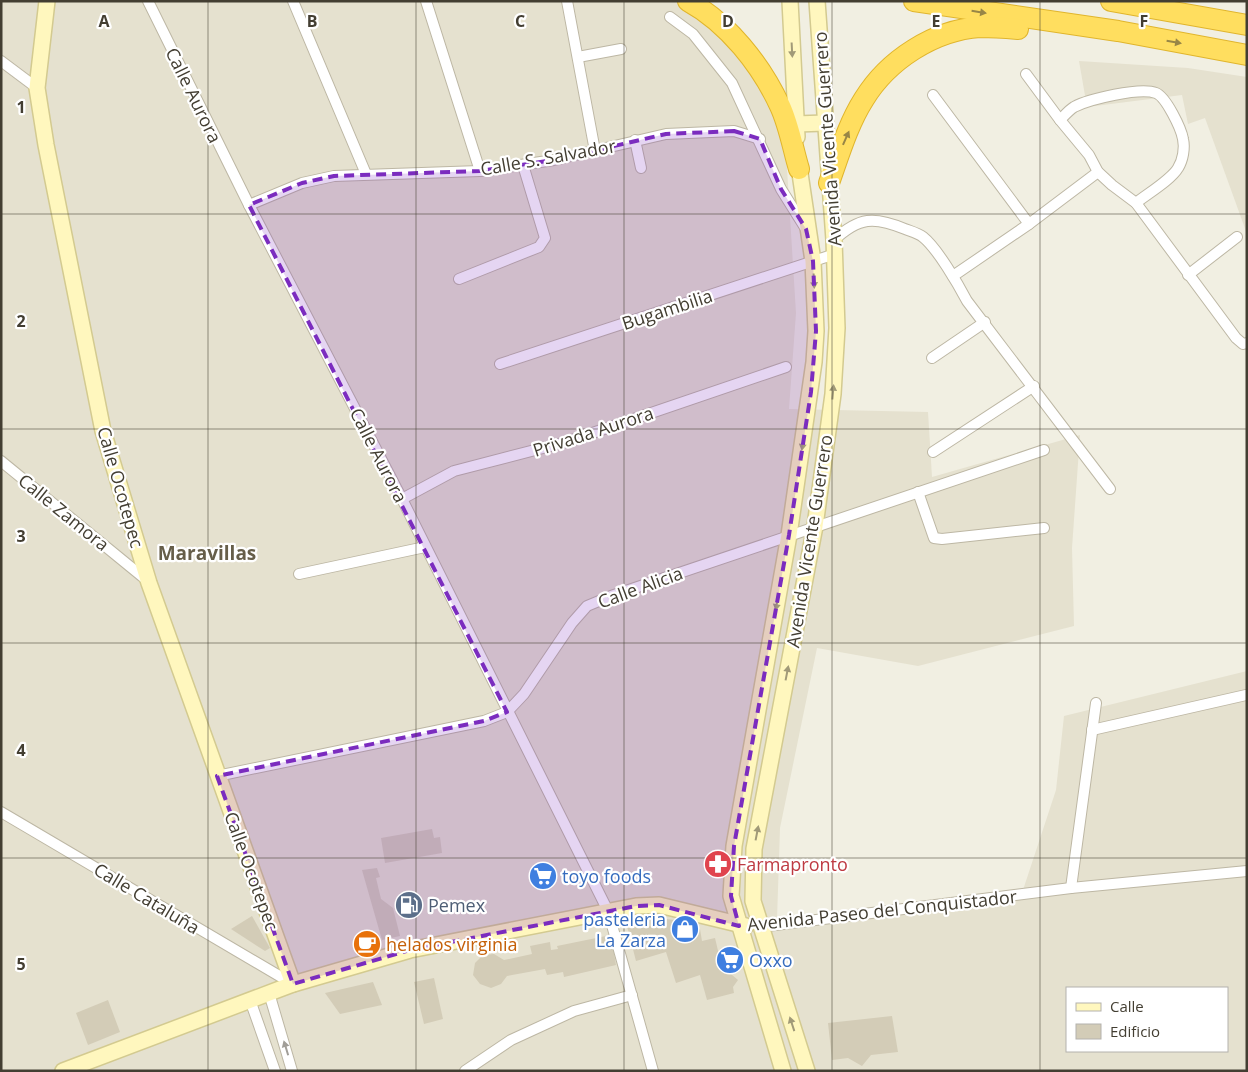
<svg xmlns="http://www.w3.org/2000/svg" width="1248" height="1072" viewBox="0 0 1248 1072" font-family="'Open Sans',sans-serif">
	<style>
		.residential { fill: #e5e1cf; fill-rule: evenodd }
		.building { fill: #d3ccb7 }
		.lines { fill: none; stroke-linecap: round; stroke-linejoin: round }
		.street-casing { stroke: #bdb7a4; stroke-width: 12 }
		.secondary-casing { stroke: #d3ca90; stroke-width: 18 }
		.highway-casing { stroke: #e0b52d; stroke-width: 22 }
		.street { stroke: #fff; stroke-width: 10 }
		.secondary { stroke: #fff7be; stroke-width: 15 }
		.highway { stroke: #ffde5f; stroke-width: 20 }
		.oneway { fill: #988646 }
		.oneway2 { fill: #a19a78 }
		.oneway3 { fill: #a19e98 }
		.marked { fill: #7b2cbf; fill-opacity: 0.2; stroke: #7b2cbf; stroke-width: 4; stroke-dasharray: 10 6; stroke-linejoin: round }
		.grid { fill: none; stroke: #433e32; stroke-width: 1; stroke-opacity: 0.55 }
		.labels { text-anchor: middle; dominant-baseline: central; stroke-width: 4.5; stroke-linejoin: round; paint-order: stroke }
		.street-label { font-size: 18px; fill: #433e32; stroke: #fff }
		.health-label { font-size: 18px; fill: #be3a42; stroke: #fff; text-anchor: start }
		.shop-label { font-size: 18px; fill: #366cbe; stroke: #fff; text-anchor: start }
		.service-label { font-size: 18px; fill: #4e5e75; stroke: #fff; text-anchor: start }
		.food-label { font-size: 18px; fill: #c56008; stroke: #fff; text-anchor: start }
		.neighbourhood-label { font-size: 19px; font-weight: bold; fill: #665e49; stroke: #fff }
		.grid-label { font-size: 16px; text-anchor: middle; font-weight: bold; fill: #433e32; stroke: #fff; stroke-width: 4.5; stroke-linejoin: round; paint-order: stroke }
	</style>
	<rect width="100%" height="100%" fill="#f1efe2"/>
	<!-- residential -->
	<g class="residential">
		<path d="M1 1H694L767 86 785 136 796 313 789 409 928 412 932 477 1080 435 1072 548 1074 626 918 666 817 648 780 828 777 920 1023 890 1056 790 1064 716 1247 671V1071H1ZM1067 988H1227V1051H1067Z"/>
		<path d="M1079 61 1188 68 1247 77V234L1205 118 1188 124 1182 95 1087 107Z"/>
	</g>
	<!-- building -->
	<g class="building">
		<path d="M432 829 434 838 440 837 442 853 385 863 381 838Z"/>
		<path d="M377 868 380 877 376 878 381 899 393 908 400 936 382 940 362 870Z"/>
		<path d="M252 916 270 948 265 951 231 929Z"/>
		<path d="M656 918 675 920 700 929 702 941 715 938 720 959 738 954 741 964 725 969 738 980 733 987 734 993 707 1000 700 975 676 983 666 952 636 961 626 922Z"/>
		<path d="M611 935 616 965 564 977 563 972 547 975 545 969 507 976 501 984 491 988 480 984 473 975 475 963 483 955 494 954 504 960 532 954 530 946 550 942 551 950 558 949 557 946Z"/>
		<path d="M434 978 443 1019 424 1024 414 982Z"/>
		<path d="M373 982 382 1005 340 1014 325 993Z"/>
		<path d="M108 1000 120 1032 88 1045 76 1013Z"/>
		<path d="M892 1016 898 1052 871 1055 862 1066 848 1058 832 1060 828 1023Z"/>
	</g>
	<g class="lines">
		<defs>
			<g id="street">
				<path d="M148 1 249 205 402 499 608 911 653 1071"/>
				<path d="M293 1 366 174"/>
				<path d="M426 1 480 171"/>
				<path d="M567 1 595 151"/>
				<path d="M670 17 693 34 732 83 781 189 806 229"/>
				<path d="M578 57 621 49"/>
				<path d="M1 61 37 88"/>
				<path d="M1026 74 1060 120 1089 155 1098 172 1112 185 1136 203 1236 338 1243 344 1247 343"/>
				<path d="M933 95 1029 224"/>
				<path d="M1060 120C1064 116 1069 110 1074 107 1089 99 1140 87 1156 93 1166 97 1181 128 1183 139 1185 148 1183 160 1178 168 1171 180 1147 194 1136 203"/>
				<path d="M635 140 641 168"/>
				<path d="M249 205 302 183 334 176 480 171 554 160 666 134 734 131 760 139"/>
				<path d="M834 240C859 217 874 216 905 229 910 231 918 233 923 237 937 248 958 284 967 301L1110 489"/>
				<path d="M1188 275 1237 237"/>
				<path d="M953 276 1029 224 1098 172"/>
				<path d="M459 279 539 247 545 238 523 165"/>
				<path d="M932 358 985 322"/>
				<path d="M500 364 835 254"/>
				<path d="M933 452 1034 386"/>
				<path d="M1 461 149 582"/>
				<path d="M918 492 934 538 942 539 1044 528"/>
				<path d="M402 499 454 471 566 442 786 367"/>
				<path d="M299 574 425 547"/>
				<path d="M1092 730 1246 695"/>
				<path d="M217 776 484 721 507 712 524 694 572 623 587 606 611 596 1044 450"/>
				<path d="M1 812 293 984"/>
				<path d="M1071 888 1096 703"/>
				<path d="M760 927 1071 888 1247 871"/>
				<path d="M269 993 292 1071"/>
				<path d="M250 1000 275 1071"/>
				<path d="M465 1071 511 1040 574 1011 632 995"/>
			</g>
			<g id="secondary">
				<path d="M47 1 37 88 46 145 103 431 149 583 293 984"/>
				<path d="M790 1 797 137"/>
				<path d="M796 124 825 123"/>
				<path d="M63 1071 293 984 410 950 636 906 659 905 746 926"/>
				<path d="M783 1071 731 896 734 846 789 535 814 362 816 331 813 261 798 160"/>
				<path d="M807 1071 753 901 754 849 815 526 833 394 837 328 834 240 817 1"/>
			</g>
			<g id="highway">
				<path d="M688 1C728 23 761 65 780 106 789 125 793 149 799 169"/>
				<path d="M914 1 1118 31 1247 55"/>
				<path d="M1111 1 1247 25"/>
				<path d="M829 183C839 155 848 124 864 99 888 60 934 30 980 27 992 27 1006 28 1018 29"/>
			</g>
		</defs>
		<!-- street casing -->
		<use href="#street" class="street-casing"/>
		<!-- secondary casing -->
		<use href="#secondary" class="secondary-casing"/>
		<!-- highway casing -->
		<use href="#highway" class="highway-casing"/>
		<!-- street -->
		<use href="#street" class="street"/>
		<!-- secondary -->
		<use href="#secondary" class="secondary"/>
		<!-- highway -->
		<use href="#highway" class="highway"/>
	</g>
	<!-- one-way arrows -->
	<defs><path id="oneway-solid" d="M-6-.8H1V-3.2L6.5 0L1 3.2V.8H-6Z" transform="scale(1.25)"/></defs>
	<g class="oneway">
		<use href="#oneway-solid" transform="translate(979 12) rotate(9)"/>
		<use href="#oneway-solid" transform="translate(1174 42) rotate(10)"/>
		<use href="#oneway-solid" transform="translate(846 138) rotate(-66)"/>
	</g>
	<g class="oneway2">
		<use href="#oneway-solid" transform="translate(792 50) rotate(87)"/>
		<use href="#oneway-solid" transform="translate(814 281) rotate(87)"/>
		<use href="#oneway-solid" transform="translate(833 392) rotate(-85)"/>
		<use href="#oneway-solid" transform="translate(803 443) rotate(99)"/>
		<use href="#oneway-solid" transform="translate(777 603) rotate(100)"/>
		<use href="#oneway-solid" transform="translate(787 673) rotate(-79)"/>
		<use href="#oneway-solid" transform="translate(757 833) rotate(-79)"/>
		<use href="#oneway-solid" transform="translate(792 1024) rotate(-108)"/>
	</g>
	<use class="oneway3" href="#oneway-solid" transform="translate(286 1048) rotate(-107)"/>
	<!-- marked area -->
	<path class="marked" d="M734 131 760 139 781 189 806 229 813 261 816 331 811 392 789 535 734 846 731 896 739 926 659 905 636 906 410 950 293 984 217 776 484 721 507 712 249 205 302 183 334 176 480 171 554 160 666 134Z"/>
	<!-- grid -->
	<path class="grid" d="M208 1V1071M416 1V1071M624 1V1071M832 1V1071M1040 1V1071M1 214H1247M1 429H1247M1 643H1247M1 858H1247"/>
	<!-- icons -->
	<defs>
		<symbol id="pharmacy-disc" viewBox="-11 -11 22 22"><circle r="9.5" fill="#e0444e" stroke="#fff"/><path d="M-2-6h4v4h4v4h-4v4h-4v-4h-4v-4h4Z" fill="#fff"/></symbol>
		<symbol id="supermarket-disc" viewBox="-11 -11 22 22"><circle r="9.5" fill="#3f7fe0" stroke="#fff"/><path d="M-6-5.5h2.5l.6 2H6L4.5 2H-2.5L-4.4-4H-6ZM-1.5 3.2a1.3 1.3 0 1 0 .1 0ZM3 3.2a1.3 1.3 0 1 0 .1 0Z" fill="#fff"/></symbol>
		<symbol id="fuel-disc" viewBox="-11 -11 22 22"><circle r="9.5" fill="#5c6f8a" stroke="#fff"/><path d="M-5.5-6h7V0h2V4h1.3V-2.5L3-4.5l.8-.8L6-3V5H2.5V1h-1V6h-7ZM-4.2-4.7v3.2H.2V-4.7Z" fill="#fff"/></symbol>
		<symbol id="shop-disc" viewBox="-11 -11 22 22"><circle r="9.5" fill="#3f7fe0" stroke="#fff"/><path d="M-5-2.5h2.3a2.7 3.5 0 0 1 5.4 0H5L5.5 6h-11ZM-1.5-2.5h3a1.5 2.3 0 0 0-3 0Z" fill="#fff"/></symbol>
		<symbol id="cafe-disc" viewBox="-11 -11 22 22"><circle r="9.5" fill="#e8710a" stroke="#fff"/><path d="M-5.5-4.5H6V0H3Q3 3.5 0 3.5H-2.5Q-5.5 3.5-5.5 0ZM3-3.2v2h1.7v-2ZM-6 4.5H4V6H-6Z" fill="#fff"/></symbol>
	</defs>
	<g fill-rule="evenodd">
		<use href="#pharmacy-disc" x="702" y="848" width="32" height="32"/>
		<use href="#supermarket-disc" x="527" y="860" width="32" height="32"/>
		<use href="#fuel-disc" x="393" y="889" width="32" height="32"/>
		<use href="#shop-disc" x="669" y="913" width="32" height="32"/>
		<use href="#cafe-disc" x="351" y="928" width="32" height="32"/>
		<use href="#supermarket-disc" x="714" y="944" width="32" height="32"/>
	</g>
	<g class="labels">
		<!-- street labels -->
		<g class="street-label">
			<text transform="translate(194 95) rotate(64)">Calle Aurora</text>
			<text transform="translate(827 139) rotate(-94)">Avenida Vicente Guerrero</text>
			<text transform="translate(548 157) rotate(-10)">Calle S. Salvador</text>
			<text transform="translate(667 309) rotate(-18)">Bugambilia</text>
			<text transform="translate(593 431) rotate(-18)">Privada Aurora</text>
			<text transform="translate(379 455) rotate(63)">Calle Aurora</text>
			<text transform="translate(121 487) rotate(74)">Calle Ocotepec</text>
			<text transform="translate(64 512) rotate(39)">Calle Zamora</text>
			<text transform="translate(809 541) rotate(-81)">Avenida Vicente Guerrero</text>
			<text transform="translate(640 587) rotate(-20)">Calle Alicia</text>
			<text transform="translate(252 871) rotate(70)">Calle Ocotepec</text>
			<text transform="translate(147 898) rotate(31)">Calle Cataluña</text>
			<text transform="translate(882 910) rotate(-6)">Avenida Paseo del Conquistador</text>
		</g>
		<!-- health labels -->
		<g class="health-label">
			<text x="737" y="864">Farmapronto</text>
		</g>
		<!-- shop labels -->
		<g class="shop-label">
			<text x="562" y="876">toyo foods</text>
			<text x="666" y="919" text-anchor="end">pasteleria<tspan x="666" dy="21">La Zarza</tspan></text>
			<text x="749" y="960">Oxxo</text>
		</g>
		<!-- service labels -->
		<g class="service-label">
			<text x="428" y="905">Pemex</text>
		</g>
		<!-- food labels -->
		<g class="food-label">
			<text x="386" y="944">helados virginia</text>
		</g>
		<!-- neighbourhood labels -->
		<g class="neighbourhood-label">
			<text x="207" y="553">Maravillas</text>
		</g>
	</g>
	<g class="grid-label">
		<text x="104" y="27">A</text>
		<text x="312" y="27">B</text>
		<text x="520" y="27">C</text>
		<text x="728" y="27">D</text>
		<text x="936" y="27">E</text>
		<text x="1144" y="27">F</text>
		<text x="21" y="113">1</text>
		<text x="21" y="327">2</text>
		<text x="21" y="542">3</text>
		<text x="21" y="756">4</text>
		<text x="21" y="970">5</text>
	</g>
	<!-- border -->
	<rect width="1248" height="1072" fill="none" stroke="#433e32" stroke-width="5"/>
	<!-- legend -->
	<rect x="1066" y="987" width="162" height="65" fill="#ffffff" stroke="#b4b2ad"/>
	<rect x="1076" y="1003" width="25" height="8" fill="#fff7be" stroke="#b4b2ad"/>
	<text x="1110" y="1012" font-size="15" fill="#433e32">Calle</text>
	<rect x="1076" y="1024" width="25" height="15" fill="#d3ccb7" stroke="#b4b2ad"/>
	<text x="1110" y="1037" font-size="15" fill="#433e32">Edificio</text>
</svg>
